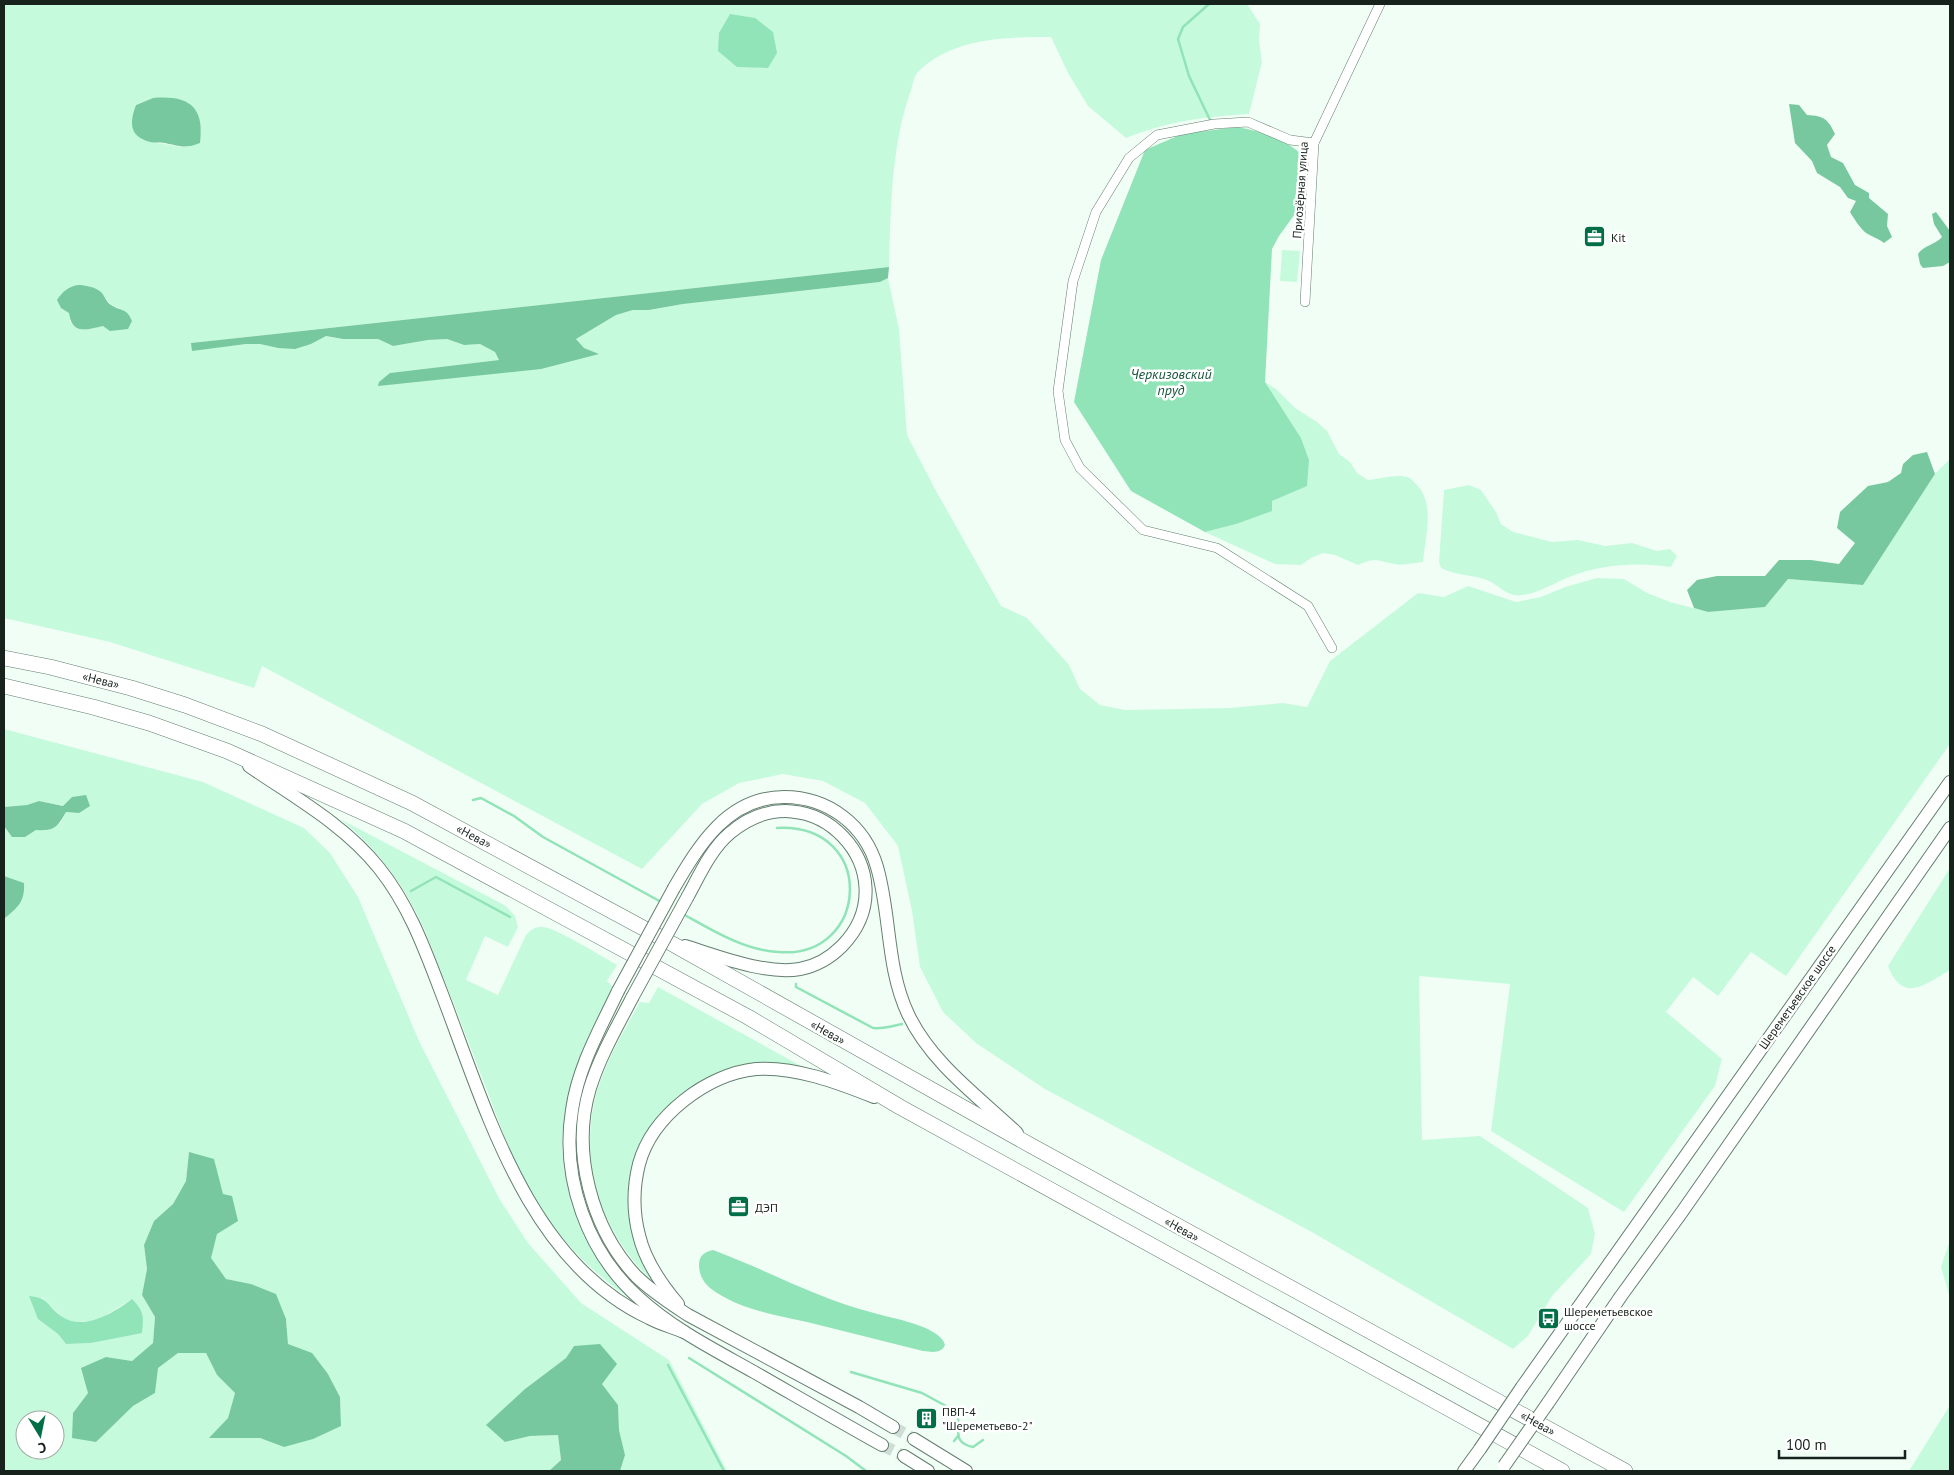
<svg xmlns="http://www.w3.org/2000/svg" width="1954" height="1475" viewBox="0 0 1954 1475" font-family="'PT Sans',sans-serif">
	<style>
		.green { fill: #c6fadd; fill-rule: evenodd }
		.forest { fill: #77c89f }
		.water { fill: #91e3b8 }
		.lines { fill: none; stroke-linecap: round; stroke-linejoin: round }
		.stream { stroke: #91e3b8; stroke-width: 2.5 }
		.primary-tunnel { stroke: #d0ddd5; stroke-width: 12; stroke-dasharray: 12 6; stroke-linecap: butt }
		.minor-casing { stroke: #637f6f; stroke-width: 10 }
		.primary-casing { stroke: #637f6f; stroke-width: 14 }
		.motorway-casing { stroke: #637f6f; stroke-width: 16 }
		.minor { stroke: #fff; stroke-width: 9 }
		.primary { stroke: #fff; stroke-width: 12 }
		.motorway { stroke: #fff; stroke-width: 15 }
		.primary-bridge-casing { stroke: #637f6f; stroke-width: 14; stroke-linecap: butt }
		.primary-bridge { stroke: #fff; stroke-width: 12 }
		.labels { text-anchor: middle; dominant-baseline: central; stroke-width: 5; stroke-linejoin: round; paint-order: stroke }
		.street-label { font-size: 12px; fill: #17221c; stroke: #fff }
		.poi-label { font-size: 12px; fill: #17221c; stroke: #fff; text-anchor: start }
		.water-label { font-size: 14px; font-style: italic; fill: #165539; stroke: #fff }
	</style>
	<rect width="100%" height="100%" fill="#f1fef6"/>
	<!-- green -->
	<g class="green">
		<path d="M4 4H1247L1260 24 1259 40 1262 62 1249 114C1203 117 1169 121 1126 138L1088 106 1068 73 1051 37C1006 37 952 38 918 72 914 76 913 84 911 90 891 146 891 208 889 267L192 343V350L246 344H260L278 348 311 344 326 336 343 339H378L393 346 428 340 447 339 464 345 480 344 495 352 499 360 390 373 598 354 584 348 576 339 616 315 633 310H649L683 304 880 282 888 278 899 329 907 435 935 489 1001 606 1027 618 1069 665 1080 689 1100 705 1125 710 1230 708 1283 703 1307 707 1330 661 1418 593 1444 597 1468 586 1516 602 1541 597 1565 587 1597 578 1624 579 1647 593 1670 602 1708 612 1765 607 1788 579 1863 585 1935 474 1950 459V744L1786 976 1751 952 1718 996 1693 977 1666 1012 1722 1059 1715 1086 1624 1212 1491 1131 1510 984 1419 976 1422 1140 1480 1136 1588 1208 1595 1234 1591 1254 1552 1296 1528 1336 1513 1349 1310 1231 1045 1089 976 1043 943 1012 920 967 912 911 898 846 865 803 823 781 783 774 739 783 702 804 642 869 262 666 254 688 110 642 4 618ZM153 98H170L188 103 200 125 201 134 191 146C178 149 168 143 156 143L135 105ZM101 292 112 306 120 308 103 326 84 330 76 328 70 321 69 313Z"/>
		<path d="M1282 250 1300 251 1297 282 1280 281Z"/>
		<path d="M1265 382 1276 389 1295 408 1317 422 1327 431 1339 454 1350 462 1357 473 1368 480C1381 479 1395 474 1407 477 1411 478 1413 481 1416 484 1436 503 1425 538 1423 562 1414 563 1402 566 1394 564 1377 561 1376 557 1358 565L1335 555 1323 553 1311 558 1301 565 1275 564 1205 532 1236 524 1272 501 1309 460 1301 438Z"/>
		<path d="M1469 485 1481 490 1496 512 1501 524 1513 532 1552 542 1578 540 1605 546 1632 543 1657 551 1670 549 1677 556 1671 567C1636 562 1602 564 1569 577 1554 583 1539 593 1523 595 1507 598 1501 586 1489 581 1473 574 1456 576 1441 568L1439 562 1444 490Z"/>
		<path d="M4 729 203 782 304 828 330 853 358 897 419 1041 500 1200 528 1243 581 1303 669 1360 727 1471H620L625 1455 619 1430 618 1405 574 1346 566 1358 525 1389 505 1442 530 1436 558 1435 561 1460 549 1471H4V919L17 906 24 883 4 876V826L25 837 36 830 60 824 66 812 79 813 64 806 39 801 27 805 4 807ZM189 1152 223 1194 217 1234 210 1258 226 1279 251 1284 286 1319 288 1344 328 1374 340 1397 341 1426 284 1447 260 1438H210L228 1418 235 1393 217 1375 206 1353H178L157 1368 155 1393 133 1406 96 1442 73 1413 88 1393 106 1357 132 1361 153 1343 155 1317 142 1295 147 1269 144 1245 154 1221 173 1204 186 1181ZM42 1297 61 1316 72 1323 98 1320 132 1299 116 1337 91 1343 66 1344 58 1334 38 1319ZM25 1420H55V1450H25Z"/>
		<path d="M340 819 506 906 515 916 518 927 508 947 485 936 466 980 498 995 526 935C531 930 536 926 543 927 557 928 602 957 617 965L607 981 614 988C603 1015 592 1042 582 1070 577 1082 570 1095 566 1109 555 1155 570 1211 594 1252 605 1271 623 1288 638 1304 590 1273 551 1232 524 1180 507 1147 495 1110 481 1075 463 1027 444 979 425 931 404 885 380 851 340 819Z"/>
		<path d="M1950 868V970C1924 985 1903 1004 1888 966Z"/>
		<path d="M658 987 801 1066 768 1063 727 1070 709 1077 678 1096 665 1109 652 1126 629 1189 660 1289C606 1239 579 1177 594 1103 602 1067 622 1034 640 1002L649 1003Z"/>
		<path d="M1950 1240V1298L1941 1267Z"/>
		<path d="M1950 1405V1471H1909Z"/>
	</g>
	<!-- forest -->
	<g class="forest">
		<path d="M153 98C188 95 205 106 200 143 186 149 179 146 165 143 160 142 155 143 150 142 128 136 130 121 136 105Z"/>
		<path d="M1789 104 1799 105 1807 115C1824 116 1828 119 1835 134L1827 145 1831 157 1843 163 1855 185 1869 193V198L1888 214 1887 226 1892 237 1884 243C1878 238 1872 237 1866 233 1859 227 1855 220 1850 212L1856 201 1848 198 1840 187 1817 173 1812 161 1795 143Z"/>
		<path d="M1936 212 1950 231V262L1943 266 1923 268 1920 264 1918 254C1924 245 1935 245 1942 237L1934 224 1932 214Z"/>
		<path d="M889 267 888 278 880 282 683 304 649 310H633L616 315 576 339 584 348 599 354 541 369 378 386 379 382 390 373 499 360 495 352 480 344 464 345 447 339 428 340 393 346 378 339H343L326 336 311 344 295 349 278 348 260 344H246L192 351 191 343Z"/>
		<path d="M78 285C85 285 95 287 101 292 105 296 106 302 111 305 122 312 126 307 132 321L128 329 110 331 103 326C86 330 72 335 69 313L61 308 57 300C63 291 68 287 78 285Z"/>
		<path d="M1927 452 1935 474 1863 585 1788 579 1765 607 1708 612 1694 608 1687 590 1697 580 1717 576H1765L1779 560H1811L1839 564 1855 543 1837 528 1840 512 1868 486 1888 482 1901 473 1903 464 1913 455Z"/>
		<path d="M86 795 90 806 79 813 66 812C57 828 54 831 36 830L25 837H12L4 826V807L27 805 39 801 63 806 72 797Z"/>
		<path d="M4 876 24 883C25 902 18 907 4 919Z"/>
		<path d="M189 1152 214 1159 223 1194 232 1196 238 1221 217 1234 211 1258 226 1279 251 1284 276 1294 286 1319 288 1344 312 1353 328 1374 340 1397 341 1426 313 1439 284 1447 260 1438H209L228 1418 235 1393 217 1375 206 1353H178L158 1368 155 1393 133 1406 96 1442 72 1438 73 1413 88 1393 81 1368 106 1357 132 1361 153 1343 155 1317 142 1295 147 1269 144 1245 154 1221 173 1204 186 1181Z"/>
		<path d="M600 1344 617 1364 602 1384 618 1405 619 1430 625 1455 620 1471H549L561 1460 558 1435 530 1436 505 1442 486 1425 525 1389 566 1358 574 1346Z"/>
	</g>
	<!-- water -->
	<g class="water">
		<path d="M730 14 755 18 773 32 777 53 768 68 737 67 718 51 719 33Z"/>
		<path d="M1237 127C1261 131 1284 138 1302 155L1300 207 1279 236 1272 249 1265 382 1301 438 1309 460 1307 486 1272 501V511L1236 524 1205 532 1131 491 1074 402 1101 260 1145 150 1182 134Z"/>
		<path d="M713 1250C767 1270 818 1299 874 1313 890 1318 941 1326 945 1345 941 1354 932 1352 923 1351 884 1341 846 1332 807 1322 776 1315 737 1309 710 1288 703 1282 699 1274 699 1265 699 1255 705 1252 713 1250Z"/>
		<path d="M29 1296C50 1298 46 1305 61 1316 83 1332 113 1313 132 1299 144 1311 144 1317 142 1333L91 1343 66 1344 58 1334 38 1319Z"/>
	</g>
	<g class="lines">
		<!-- stream -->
		<g class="stream">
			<path d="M1209 4 1183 27 1178 39 1189 76 1211 122"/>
			<path d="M473 800 481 798 514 816 543 837 663 903"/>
			<path d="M411 891 436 877 510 917"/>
			<path d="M683 914C712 930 744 950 778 952 870 960 878 823 777 828"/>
			<path d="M796 984V987L873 1028C884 1029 892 1026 902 1024"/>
			<path d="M689 1358 846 1456 866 1471"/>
			<path d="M668 1365 724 1471"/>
			<path d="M851 1372 922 1393 957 1412C962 1428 950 1442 973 1447L983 1440"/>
			<path d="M954 1441 958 1436"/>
		</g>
		<!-- primary-tunnel -->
		<g class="primary-tunnel">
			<path d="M893 1427 914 1439"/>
			<path d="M882 1445 904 1456"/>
		</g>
		<defs>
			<g id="minor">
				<path d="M1314 143 1290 140 1248 122 1214 124 1157 135 1129 158 1096 212 1073 281 1058 391 1065 440 1080 468 1143 530 1217 548 1308 606 1332 648"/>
				<path d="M1305 302 1314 143 1380 4"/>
			</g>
			<g id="primary">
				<path d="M249 766C294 797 345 825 379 868 408 904 424 947 440 989 485 1105 526 1261 649 1318 660 1324 672 1327 684 1332"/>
				<path d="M674 888C699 845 728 797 784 797 828 797 865 825 877 867 891 915 886 967 908 1014 931 1063 979 1097 1017 1133"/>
				<path d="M685 946C718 956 765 975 800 969 816 966 831 957 842 946 912 874 812 764 730 833 711 849 700 874 688 896"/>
				<path d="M618 991C600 1029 578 1067 572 1110 561 1178 587 1252 639 1298 673 1329 715 1350 754 1372 796 1396 839 1421 882 1445"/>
				<path d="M632 998C617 1027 600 1056 590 1088 571 1151 591 1228 636 1276 651 1291 670 1303 688 1315L859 1407 893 1427"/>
				<path d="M678 1304C661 1284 645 1261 639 1235 633 1212 633 1188 639 1164 652 1116 707 1074 756 1069 794 1066 839 1083 874 1097"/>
				<path d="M1522 1387 1950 782"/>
				<path d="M1548 1403 1621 1296 1682 1212 1950 828"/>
				<path d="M914 1439 966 1471"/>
				<path d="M904 1456 928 1471"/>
				<path d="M1464 1471 1480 1449"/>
			</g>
			<g id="motorway">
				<path d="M4 658 50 667 131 688 185 705 262 734 412 803 669 942 1030 1145 1625 1471"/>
				<path d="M4 686 93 707 149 723 227 751 404 831 748 1017 900 1107 1562 1471"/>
			</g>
		</defs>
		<!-- minor casing -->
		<use href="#minor" class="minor-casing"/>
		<!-- primary casing -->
		<use href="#primary" class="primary-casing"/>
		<!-- motorway casing -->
		<use href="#motorway" class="motorway-casing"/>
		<!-- minor -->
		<use href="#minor" class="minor"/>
		<!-- primary -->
		<use href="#primary" class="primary"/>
		<!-- motorway -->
		<use href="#motorway" class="motorway"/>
		<defs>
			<g id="primary-bridge">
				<path d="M618 991 674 888"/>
				<path d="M632 998 688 896"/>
				<path d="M1480 1449 1522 1387"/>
				<path d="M1504 1466 1548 1403"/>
			</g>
		</defs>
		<!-- primary-bridge casing -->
		<use href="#primary-bridge" class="primary-bridge-casing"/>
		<!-- primary-bridge -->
		<use href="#primary-bridge" class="primary-bridge"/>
	</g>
	<!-- icons -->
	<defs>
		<symbol id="office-square" viewBox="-11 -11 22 22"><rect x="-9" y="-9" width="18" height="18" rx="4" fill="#006f48" stroke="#fff"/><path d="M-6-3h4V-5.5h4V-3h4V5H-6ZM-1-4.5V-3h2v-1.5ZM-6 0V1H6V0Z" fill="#fff"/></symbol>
		<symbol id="bus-square" viewBox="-11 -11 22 22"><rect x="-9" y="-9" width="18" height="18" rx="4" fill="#006f48" stroke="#fff"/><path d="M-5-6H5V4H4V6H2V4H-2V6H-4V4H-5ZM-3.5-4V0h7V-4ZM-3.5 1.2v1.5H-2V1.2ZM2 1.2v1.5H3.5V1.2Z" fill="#fff"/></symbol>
		<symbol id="building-square" viewBox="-11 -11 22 22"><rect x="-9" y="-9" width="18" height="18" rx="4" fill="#006f48" stroke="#fff"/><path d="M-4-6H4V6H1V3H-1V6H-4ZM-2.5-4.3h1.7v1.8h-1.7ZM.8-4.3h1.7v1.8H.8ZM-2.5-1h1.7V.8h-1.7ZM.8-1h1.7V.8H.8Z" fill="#fff"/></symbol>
	</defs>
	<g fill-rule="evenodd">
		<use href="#office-square" x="1582" y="224" width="25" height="25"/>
		<use href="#office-square" x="726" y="1194" width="25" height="25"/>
		<use href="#bus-square" x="1536" y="1306" width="25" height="25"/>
		<use href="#building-square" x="914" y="1406" width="25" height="25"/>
	</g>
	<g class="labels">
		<!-- street labels -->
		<g class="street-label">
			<text transform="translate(1300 190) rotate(-86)">Приозёрная улица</text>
			<text transform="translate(101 680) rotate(14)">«Нева»</text>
			<text transform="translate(474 836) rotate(28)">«Нева»</text>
			<text transform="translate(1797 997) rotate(-55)">Шереметьевское шоссе</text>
			<text transform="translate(828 1032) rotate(29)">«Нева»</text>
			<text transform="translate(1182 1229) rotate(29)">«Нева»</text>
			<text transform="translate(1538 1423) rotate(29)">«Нева»</text>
		</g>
		<!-- poi labels -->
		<g class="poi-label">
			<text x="1611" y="237">Kit</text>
			<text x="755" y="1207">ДЭП</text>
			<text x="1564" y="1311">Шереметьевское<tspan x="1564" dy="14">шоссе</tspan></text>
			<text x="942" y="1411">ПВП-4<tspan x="942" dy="14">"Шереметьево-2"</tspan></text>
		</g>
		<!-- water labels -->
		<g class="water-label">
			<text x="1171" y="374">Черкизовский<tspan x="1171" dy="16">пруд</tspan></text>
		</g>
	</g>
	<!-- border -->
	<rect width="1954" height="1475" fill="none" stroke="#17221c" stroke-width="10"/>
	<!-- north arrow -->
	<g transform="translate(40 1435) rotate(170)"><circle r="24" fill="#ffffff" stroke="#a2a7a4"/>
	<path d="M0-4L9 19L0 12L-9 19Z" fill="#006f48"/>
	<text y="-8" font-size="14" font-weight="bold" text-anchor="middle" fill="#17221c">С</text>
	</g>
	<!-- scale -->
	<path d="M1779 1450v8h126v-8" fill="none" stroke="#17221c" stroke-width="2.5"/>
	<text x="1786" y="1450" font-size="15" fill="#17221c" stroke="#ffffff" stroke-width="4" paint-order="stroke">100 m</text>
</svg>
